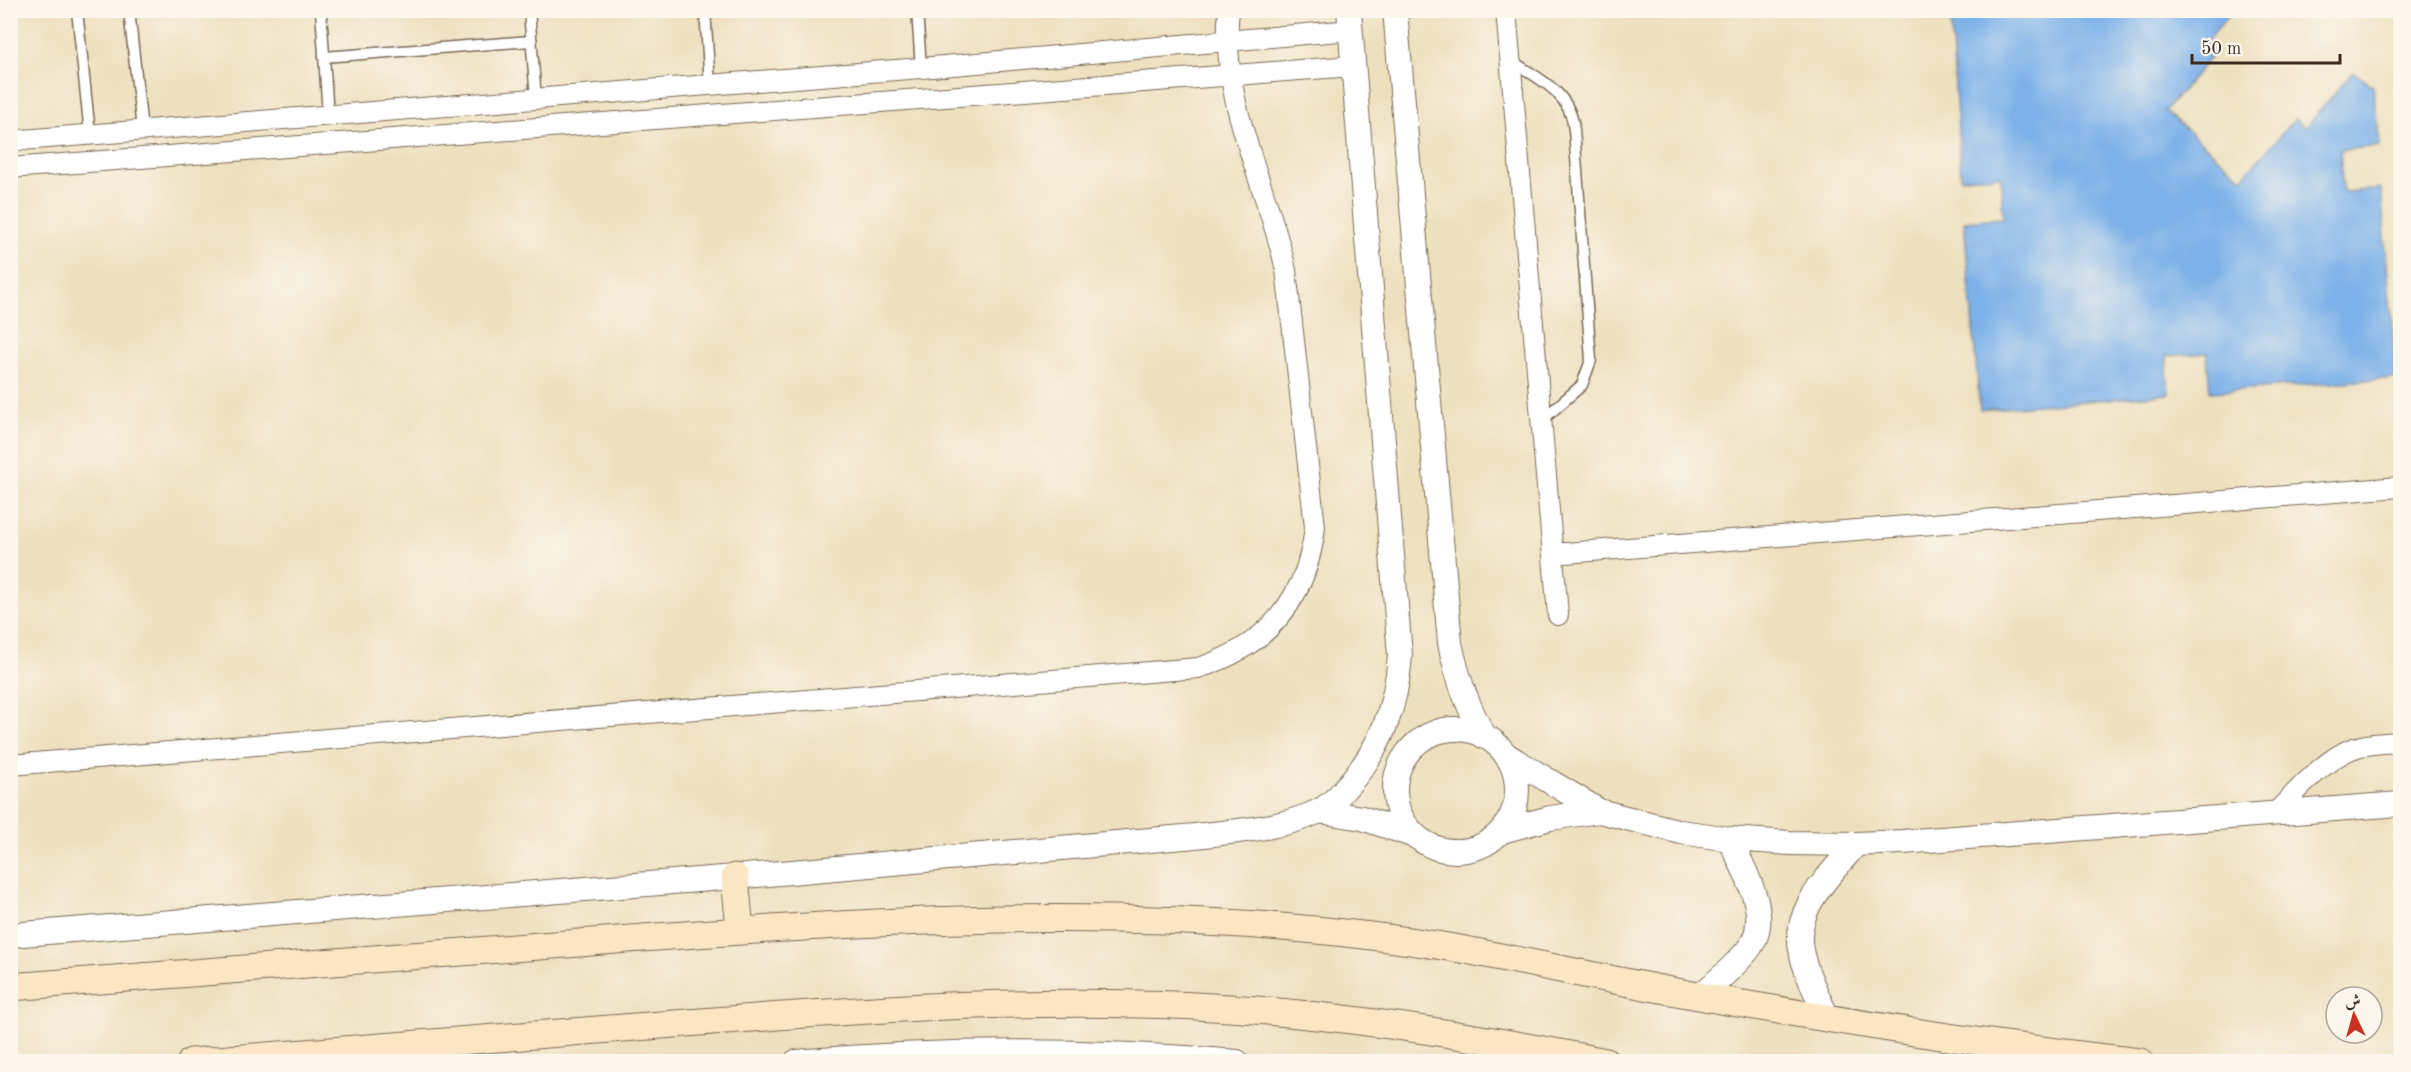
<svg xmlns="http://www.w3.org/2000/svg" width="2411" height="1072" viewBox="0 0 2411 1072" font-family="'Old Standard TT',Amiri,serif">
	<style>
		.water { fill: #7bb1e9; stroke: #5b6e84; stroke-width: 1.5 }
		.lines { fill: none; stroke-linecap: round; stroke-linejoin: round }
		.service-casing { stroke: #796a56; stroke-width: 13 }
		.minor-casing { stroke: #796a56; stroke-width: 22 }
		.tertiary-casing { stroke: #796a56; stroke-width: 26 }
		.secondary-casing { stroke: #796a56; stroke-width: 29 }
		.service { stroke: #fff; stroke-width: 10 }
		.minor { stroke: #fff; stroke-width: 20 }
		.tertiary { stroke: #fff; stroke-width: 24 }
		.secondary { stroke: #fbe6c4; stroke-width: 27 }
	</style>
	<rect width="100%" height="100%" fill="#fbf7ec"/>
	<filter id="ink" filterUnits="userSpaceOnUse"><feTurbulence type="fractalNoise" baseFrequency=".0167" numOctaves="2"/><feDisplacementMap in="SourceGraphic" scale="12" xChannelSelector="R" yChannelSelector="G"/><feConvolveMatrix kernelMatrix="1 2 1 2 8 2 1 2 1" color-interpolation-filters="sRGB"/></filter>
	<filter id="wash" filterUnits="userSpaceOnUse"><feTurbulence type="fractalNoise" baseFrequency=".008" numOctaves="4" result="noise"/><feDisplacementMap in="SourceGraphic" scale="24" xChannelSelector="R" yChannelSelector="G"/><feGaussianBlur stdDeviation="1.35" result="paint"/><feColorMatrix in="noise" values="0 0 0 0 0 0 0 0 0 0 0 0 0 0 0 0 0 1.4 0 .05"/><feComposite in="paint" operator="in"/></filter>
	<g filter="url(#wash)">
		<rect width="100%" height="100%" fill="#ede0be"/>
		<!-- water -->
		<path class="water" d="M2137 10 2138 15 2179 10 2232 11 2206 42 2216 51 2165 111 2242 178 2295 119 2306 127 2353 72 2373 86 2380 146 2340 150 2343 192 2381 189 2396 378 2210 392 2207 353 2166 356 2169 394 1980 410 1964 221 2003 218 2001 176 1961 178 1950 11Z"/>
	</g>
	<g filter="url(#ink)">
		<g class="lines">
			<defs>
				<g id="service">
					<path d="M77 10 90 134"/>
					<path d="M129 10 142 130"/>
					<path d="M321 10 328 116"/>
					<path d="M529 10 536 99"/>
					<path d="M705 10 710 85"/>
					<path d="M917 10 921 68"/>
					<path d="M324 57 531 41"/>
					<path d="M1510 60C1539 79 1571 92 1574 130L1591 360 1582 385 1541 421"/>
				</g>
				<g id="minor">
					<path d="M1506 10 1558 615"/>
					<path d="M10 141 921 68 1351 30"/>
					<path d="M10 168 1353 66"/>
					<path d="M1553 554 2400 487"/>
					<path d="M10 765 1198 668C1268 646 1307 599 1315 527L1286 270C1267 184 1219 101 1229 10"/>
					<path d="M2274 814C2296 793 2325 758 2354 748 2368 743 2385 743 2400 742"/>
				</g>
				<g id="tertiary">
					<path d="M1395 10 1450 643C1457 677 1467 707 1485 737"/>
					<circle cx="1456" cy="790" r="61"/>
					<path d="M1506 755 1599 811 1681 832 1730 839 1790 843 1856 844 1902 842 2400 804"/>
					<path d="M1319 811 1362 818 1415 836"/>
					<path d="M1502 831 1550 818 1599 811"/>
					<path d="M10 935 735 877 1195 836C1235 831 1280 829 1317 812 1328 807 1340 795 1348 785 1382 747 1396 706 1400 656L1349 10"/>
					<path d="M1700 996C1716 982 1733 968 1747 951 1775 918 1744 872 1730 839"/>
					<path d="M1828 1019C1819 999 1807 977 1802 955 1790 910 1830 876 1856 844"/>
					<path d="M796 1062C942 1049 1091 1049 1237 1062"/>
				</g>
				<g id="secondary">
					<path d="M735 877 740 930"/>
					<path d="M10 987C200 972 390 957 579 943 805 925 1031 909 1257 925 1324 930 1393 937 1460 949 1538 964 1615 981 1693 995 1841 1022 1990 1045 2140 1062"/>
					<path d="M191 1062C347 1049 504 1037 661 1025 839 1011 1017 997 1196 1006 1334 1013 1471 1035 1606 1062"/>
				</g>
			</defs>
			<!-- service casing -->
			<use href="#service" class="service-casing"/>
			<!-- minor casing -->
			<use href="#minor" class="minor-casing"/>
			<!-- tertiary casing -->
			<use href="#tertiary" class="tertiary-casing"/>
			<!-- secondary casing -->
			<use href="#secondary" class="secondary-casing"/>
			<!-- service -->
			<use href="#service" class="service"/>
			<!-- minor -->
			<use href="#minor" class="minor"/>
			<!-- tertiary -->
			<use href="#tertiary" class="tertiary"/>
			<!-- secondary -->
			<use href="#secondary" class="secondary"/>
		</g>
	</g>
	<!-- margin -->
	<rect width="2411" height="1072" fill="none" stroke="#fbf7ec" stroke-width="36"/>
	<!-- north arrow -->
	<g transform="translate(2354 1015) rotate(355)"><circle r="28" fill="#fbf7ec" stroke="#aea59a" stroke-width="1.5"/>
	<path d="M0-4.5L10 22L0 15L-10 22Z" fill="#c8321e"/>
	<text y="-9" font-size="16" font-weight="bold" text-anchor="middle" fill="#3b2a1e">ش</text>
	</g>
	<!-- scale -->
	<path d="M2192 54v9h148v-9" fill="none" stroke="#3b2a1e" stroke-width="3"/>
	<text x="2201" y="54" font-size="18" fill="#3b2a1e" stroke="#fbf7ec" stroke-width="4.5" paint-order="stroke">50 m</text>
</svg>
